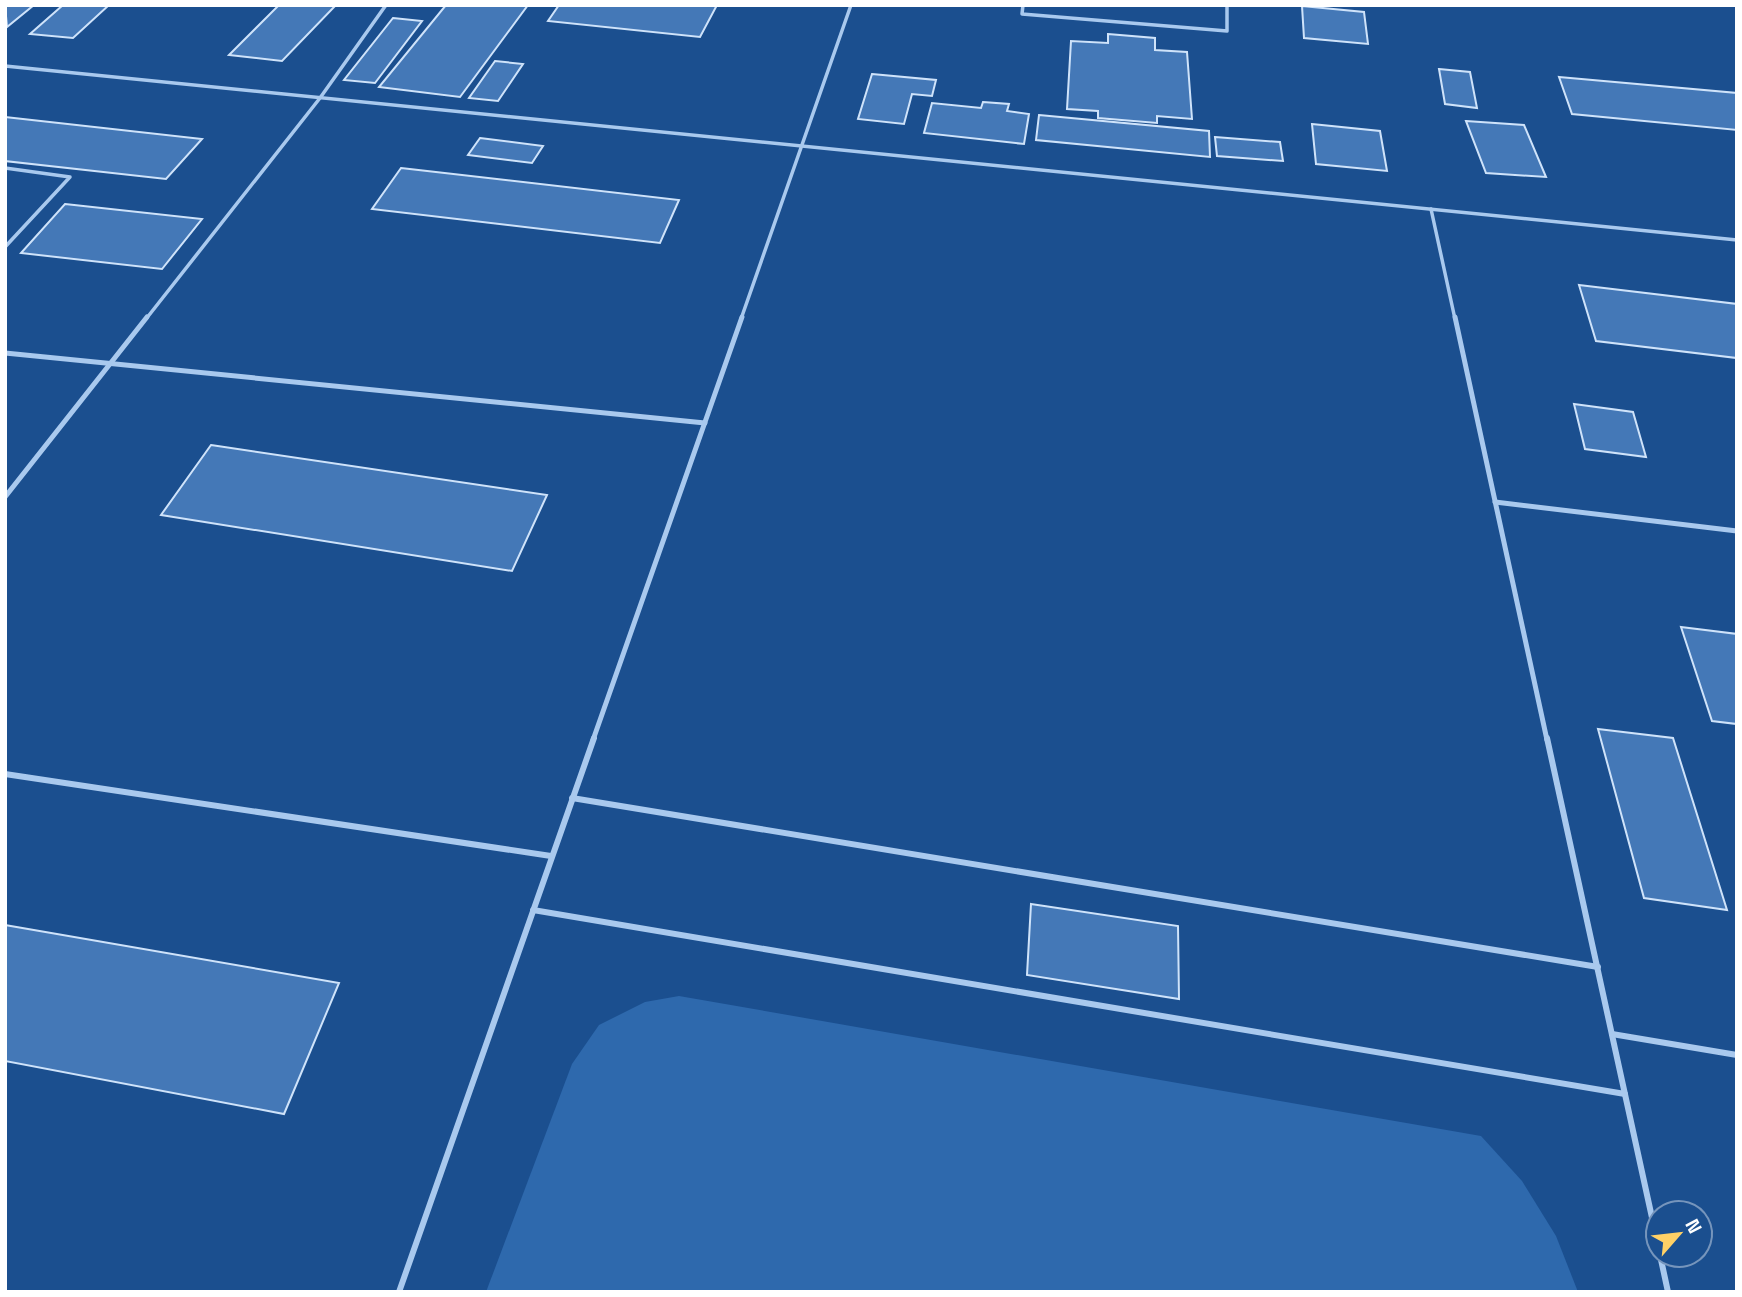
<svg xmlns="http://www.w3.org/2000/svg" width="1742" height="1297" viewBox="0 0 1742 1297" font-family="'Space Grotesk',sans-serif">
	<style>
		.green { fill: #2e69ad }
		.building { fill: #4478b7; stroke: #cfe3fa; stroke-width: 2 }
		.lines { fill: none; stroke-linecap: round; stroke-linejoin: round }
		.service-far2 { stroke: #a9c9ee; stroke-width: 3.5 }
		.service-far1 { stroke: #a9c9ee; stroke-width: 5 }
		.service { stroke: #a9c9ee; stroke-width: 6 }
	</style>
	<rect width="100%" height="100%" fill="#1b4f8f"/>
	<!-- green -->
	<path class="green" d="M679 996 1481 1136 1522 1181 1556 1236 1578 1292H486L572 1064 599 1025 645 1002Z"/>
	<!-- building -->
	<g class="building">
		<path d="M5 5H34L7 27Z"/>
		<path d="M63 5H109L73 38 30 34Z"/>
		<path d="M279 5H336L282 61 229 55Z"/>
		<path d="M446 5H528L460 97 379 87Z"/>
		<path d="M559 5H717L700 37 548 21Z"/>
		<path d="M1302 6 1364 12 1368 44 1304 38Z"/>
		<path d="M393 18 422 21 375 83 344 80Z"/>
		<path d="M1108 34 1155 38V50L1187 52 1192 119 1157 116V123L1098 118V111L1067 109 1071 41 1108 43Z"/>
		<path d="M495 61 523 64 498 101 469 98Z"/>
		<path d="M1439 69 1470 72 1477 108 1445 104Z"/>
		<path d="M872 74 936 80 932 96 912 94 904 124 858 119Z"/>
		<path d="M1559 77 1737 93V130L1572 114Z"/>
		<path d="M983 102 1009 104 1007 111 1029 114 1024 144 924 133 932 103 981 108Z"/>
		<path d="M1039 115 1209 131 1210 157 1036 140Z"/>
		<path d="M5 117 202 139 166 179 5 161Z"/>
		<path d="M1466 121 1524 125 1546 177 1486 173Z"/>
		<path d="M1312 124 1380 131 1387 171 1316 164Z"/>
		<path d="M1215 137 1280 142 1283 161 1217 156Z"/>
		<path d="M480 138 543 146 532 163 468 155Z"/>
		<path d="M401 168 679 200 660 243 372 209Z"/>
		<path d="M65 204 202 219 162 269 21 253Z"/>
		<path d="M1579 285 1737 304V358L1596 341Z"/>
		<path d="M1574 404 1633 412 1646 457 1585 449Z"/>
		<path d="M211 445 547 495 512 571 161 515Z"/>
		<path d="M1681 627 1737 634V724L1712 721Z"/>
		<path d="M1598 729 1673 738 1727 910 1644 898Z"/>
		<path d="M1031 904 1178 926 1179 999 1027 975Z"/>
		<path d="M5 925 339 983 284 1114 5 1061Z"/>
	</g>
	<g class="lines">
		<!-- service-far2 -->
		<g class="service-far2">
			<path d="M1023 5 1022 14 1227 31V5"/>
			<path d="M5 66 1737 240"/>
			<path d="M5 168 70 177 5 247"/>
			<path d="M1431 209 1455 319"/>
			<path d="M146 319 320 98 386 5"/>
			<path d="M741 319 851 5"/>
		</g>
		<!-- service-far1 -->
		<g class="service-far1">
			<path d="M1455 317 1547 740"/>
			<path d="M5 353 705 423"/>
			<path d="M5 497 147 317"/>
			<path d="M1495 502 1737 531"/>
			<path d="M593 740 742 317"/>
		</g>
		<!-- service -->
		<g class="service">
			<path d="M1547 738 1658 1245"/>
			<path d="M5 774 551 856"/>
			<path d="M572 798 1598 967"/>
			<path d="M533 910 1625 1094"/>
			<path d="M1612 1034 1737 1055"/>
			<path d="M1660 1255 1668 1292"/>
			<path d="M399 1292 594 738"/>
		</g>
	</g>
	<!-- border -->
	<rect width="1742" height="1297" fill="none" stroke="#ffffff" stroke-width="14"/>
	<!-- north arrow -->
	<g transform="translate(1679 1234) rotate(62)"><circle r="33" fill="#1b4f8f" stroke="#7695bc" stroke-width="2"/>
	<path d="M0-5L12 26L0 18L-12 26Z" fill="#ffd166"/>
	<text y="-10" font-size="19" font-weight="bold" text-anchor="middle" fill="#ffffff">N</text>
	</g>
</svg>
